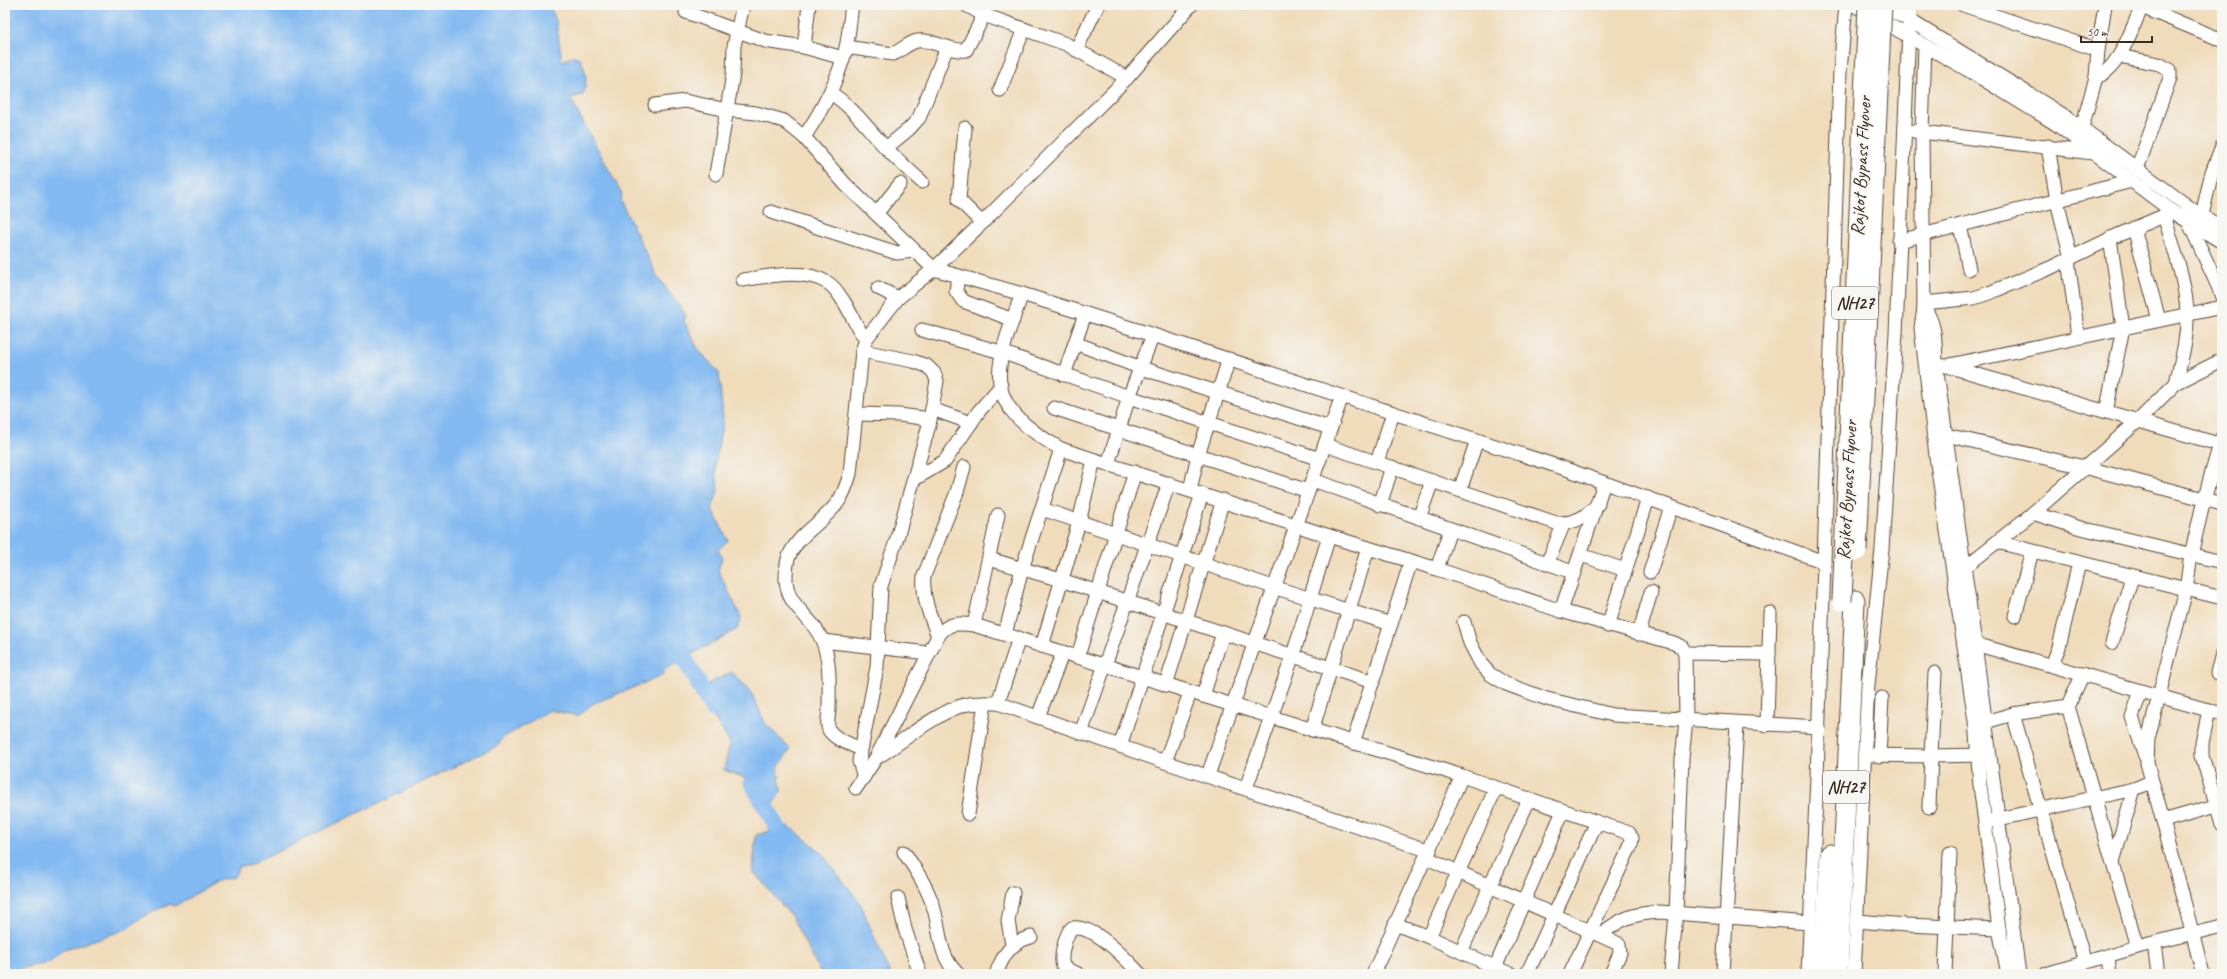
<svg xmlns="http://www.w3.org/2000/svg" width="2227" height="979" viewBox="0 0 2227 979" font-family="Caveat,sans-serif">
	<style>
		.water { fill: #82b9f1; stroke: #5e7288 }
		.lines { fill: none; stroke-linecap: round; stroke-linejoin: round }
		.river { stroke: #82b9f1; stroke-width: 17 }
		.minor-casing { stroke: #564536; stroke-width: 15 }
		.highway-casing { stroke: #564536; stroke-width: 21 }
		.minor { stroke: #fff; stroke-width: 13 }
		.highway { stroke: #fff; stroke-width: 19 }
		.highway-bridge-casing { stroke: #564536; stroke-width: 21; stroke-linecap: butt }
		.highway-bridge { stroke: #fff; stroke-width: 19 }
		.labels { text-anchor: middle; dominant-baseline: central; stroke-width: 4; stroke-linejoin: round; paint-order: stroke }
		.shield { fill: #f6f6f2; stroke: #73675e; stroke-width: 1 }
		.shield-label { font-size: 18px; font-weight: bold; fill: #3b2a1e }
		.street-label { font-size: 19px; fill: #3b2a1e; stroke: #f6f6f2 }
	</style>
	<rect width="100%" height="100%" fill="#f6f6f2"/>
	<filter id="ink" filterUnits="userSpaceOnUse"><feTurbulence type="fractalNoise" baseFrequency=".025" numOctaves="2"/><feDisplacementMap in="SourceGraphic" scale="8" xChannelSelector="R" yChannelSelector="G"/><feConvolveMatrix kernelMatrix="1 2 1 2 8 2 1 2 1" color-interpolation-filters="sRGB"/></filter>
	<filter id="wash" filterUnits="userSpaceOnUse"><feTurbulence type="fractalNoise" baseFrequency=".012" numOctaves="4" result="noise"/><feDisplacementMap in="SourceGraphic" scale="16" xChannelSelector="R" yChannelSelector="G"/><feGaussianBlur stdDeviation="0.9" result="paint"/><feColorMatrix in="noise" values="0 0 0 0 0 0 0 0 0 0 0 0 0 0 0 0 0 1.4 0 .05"/><feComposite in="paint" operator="in"/></filter>
	<g filter="url(#wash)">
		<rect width="100%" height="100%" fill="#f0dcbb"/>
		<!-- water -->
		<g class="water">
			<path d="M5 5H549L556 20 562 61 574 56 580 58C586 72 588 81 583 95L570 98 622 194 620 200 657 276 686 315 684 321 698 349 719 373 723 420 715 463 718 491 712 509 728 540 718 550 722 558 718 570 741 617 737 629 664 670 662 676 592 704 578 716 550 710 501 739 499 745 248 866H239L234 877 217 881 175 906 169 904 141 918 127 929 64 950 50 962 14 970 5 969Z"/>
			<path d="M732 672 751 692 765 723 790 749 778 768 781 791 772 806 751 797 745 778 724 770 730 743 711 713 703 705 700 688Z"/>
			<path d="M789 826 819 850 860 903 890 974H821L792 917 753 871 756 835Z"/>
		</g>
		<g class="lines">
			<!-- river -->
			<g class="river">
				<path d="M673 638 712 708"/>
				<path d="M752 782 789 848"/>
			</g>
		</g>
	</g>
	<g filter="url(#ink)">
		<g class="lines">
			<defs>
				<g id="minor">
					<path d="M966 5 984 15 1066 44 1127 78"/>
					<path d="M1854 5 1968 70 2056 124 2173 212 2222 242"/>
					<path d="M1879 5 1909 20 2068 118 2193 210 2222 228"/>
					<path d="M1963 5 2098 50"/>
					<path d="M2142 7 2222 40"/>
					<path d="M686 12 765 41 804 47 843 58"/>
					<path d="M1925 46 1922 132 1924 308 1921 328 1936 456 1975 721 1980 785 1999 929 2008 974"/>
					<path d="M804 47 809 5"/>
					<path d="M846 47 893 54C901 51 908 43 917 41 934 39 949 52 966 50L984 15"/>
					<path d="M1076 50 1098 5"/>
					<path d="M2119 56 2159 64 2170 70V78L2137 169"/>
					<path d="M2096 77C2120 70 2132 26 2143 5"/>
					<path d="M1000 90 1024 29"/>
					<path d="M831 93C854 108 867 128 886 148 897 160 910 171 922 182"/>
					<path d="M655 105 685 101 727 110 756 113 784 121 804 137 846 185 934 269 1022 294 1153 335 1566 469 1824 562"/>
					<path d="M965 128 959 200 982 223"/>
					<path d="M1914 131 2093 153"/>
					<path d="M2080 135 2096 77 2098 50 2105 5"/>
					<path d="M804 137C823 109 838 81 846 48 849 34 850 19 852 5"/>
					<path d="M2048 146 2057 201 2071 258"/>
					<path d="M886 148 909 129 919 118 947 47"/>
					<path d="M716 174 733 74 734 46 743 5"/>
					<path d="M771 212 897 253 913 251"/>
					<path d="M876 214 900 184"/>
					<path d="M2164 215C2173 247 2186 281 2187 314 2188 337 2181 361 2176 383"/>
					<path d="M2202 215 2212 172 2222 146"/>
					<path d="M2189 223 2222 295"/>
					<path d="M1960 225 1969 269"/>
					<path d="M2134 228 2159 320"/>
					<path d="M1899 241 2132 181"/>
					<path d="M2068 259 2078 337"/>
					<path d="M958 276 956 291 963 301 1013 320"/>
					<path d="M743 280C769 276 804 268 828 283 835 287 840 296 844 302 852 314 856 328 866 339"/>
					<path d="M878 288 898 298"/>
					<path d="M1022 294C994 371 978 402 1061 449L1329 536 1437 569 1561 611 1674 643 1682 647 1685 653 1686 720 1682 759 1676 914 1671 974"/>
					<path d="M1924 303 1974 298 1989 293 2050 268 2116 236 2173 212"/>
					<path d="M1924 308C1937 325 1935 345 1936 365L1975 644 2019 974"/>
					<path d="M922 330 1001 352 1129 397 1320 459"/>
					<path d="M1075 343 1141 368 1330 428"/>
					<path d="M862 351 913 361 927 366 934 373 937 381 929 425 897 538 881 586 877 667 859 761 864 777"/>
					<path d="M1927 365 1947 366 2222 445"/>
					<path d="M1950 365 2222 307"/>
					<path d="M1064 375 1085 314"/>
					<path d="M1054 408 1308 491"/>
					<path d="M932 409 971 423"/>
					<path d="M2106 412 2123 328 2110 238"/>
					<path d="M857 414 899 415 930 419"/>
					<path d="M1938 435H1946L2084 467 2222 504"/>
					<path d="M1325 445 1556 523C1575 524 1586 517 1598 504"/>
					<path d="M1377 462 1393 413"/>
					<path d="M1108 464 1129 397 1153 335"/>
					<path d="M913 480 945 461 979 411 1001 386"/>
					<path d="M1313 480 1575 573"/>
					<path d="M1190 490 1198 455 1229 359"/>
					<path d="M1460 490 1477 440"/>
					<path d="M1380 505 1392 467"/>
					<path d="M1042 509 1273 587 1391 624"/>
					<path d="M2033 513 2138 421 2176 383 2222 360"/>
					<path d="M1419 518 1432 481"/>
					<path d="M1997 542 2222 598"/>
					<path d="M1581 555 1625 570"/>
					<path d="M989 559 1061 580 1373 682"/>
					<path d="M1547 564 1564 523"/>
					<path d="M1437 569 1450 530"/>
					<path d="M1650 572 1671 507"/>
					<path d="M1959 572 2033 513 2077 527 2222 562"/>
					<path d="M1561 611 1604 483"/>
					<path d="M2015 616 2032 551"/>
					<path d="M1464 622 1470 643 1481 664 1490 674 1506 684 1547 699 1613 715 1819 727"/>
					<path d="M974 625 998 515"/>
					<path d="M1608 626 1648 498"/>
					<path d="M1005 634 1022 569 1061 449"/>
					<path d="M1639 634 1651 592"/>
					<path d="M938 636C930 616 922 597 924 576L957 492 964 467"/>
					<path d="M823 641 928 653"/>
					<path d="M2112 643 2132 577"/>
					<path d="M1969 644H1975L2222 714"/>
					<path d="M1042 646 1079 522 1094 460"/>
					<path d="M1685 653 1769 654"/>
					<path d="M1078 656 1135 472"/>
					<path d="M2052 665 2059 647 2079 563"/>
					<path d="M2217 673 2222 654"/>
					<path d="M1166 685 1223 500"/>
					<path d="M2141 691 2132 717 2145 756"/>
					<path d="M1203 696 1223 633"/>
					<path d="M998 703 1019 638"/>
					<path d="M2068 706 2083 674"/>
					<path d="M2209 710 2202 743V756L2222 824"/>
					<path d="M2013 714 2085 963"/>
					<path d="M1038 717 1063 652"/>
					<path d="M1985 722 2013 714 2068 706 2137 947"/>
					<path d="M1767 725 1770 613"/>
					<path d="M1312 730 1368 548"/>
					<path d="M1081 733 1169 483"/>
					<path d="M1353 743 1411 561"/>
					<path d="M1120 746 1202 494"/>
					<path d="M860 749C851 744 835 740 829 730 826 724 829 716 829 709 829 688 831 660 822 640 811 614 788 609 786 580 786 571 786 563 789 556 799 533 824 522 838 502 844 494 847 484 850 474L862 351 866 339 898 298 934 269 982 223 1127 78 1191 5"/>
					<path d="M1865 755 1931 756 1935 673"/>
					<path d="M1879 756 1882 698"/>
					<path d="M876 758C901 743 937 712 964 705 975 702 986 703 998 703L1165 762 1430 851"/>
					<path d="M1165 762 1190 693"/>
					<path d="M1208 775 1342 396"/>
					<path d="M1462 776 1629 833 1632 838 1631 845 1570 974"/>
					<path d="M856 788 876 758 938 636C948 622 958 623 974 625 1137 675 1299 726 1462 776L1373 974"/>
					<path d="M1246 788 1293 655 1329 536"/>
					<path d="M1929 807 1931 756 1985 755"/>
					<path d="M968 814 985 703"/>
					<path d="M1990 821 2134 789 2151 782"/>
					<path d="M2163 821 2147 763 2148 739 2186 590 2191 555 2204 500 2222 437"/>
					<path d="M904 852C916 870 928 888 934 909 941 933 938 955 958 974"/>
					<path d="M1427 858 1619 944 1620 953 1611 974"/>
					<path d="M2113 862 2134 789"/>
					<path d="M898 898 905 929 920 974"/>
					<path d="M1857 921 1906 925 1999 929"/>
					<path d="M1395 924 1429 937 1496 788"/>
					<path d="M1601 934C1622 918 1632 914 1659 912L1810 923"/>
					<path d="M1429 937 1510 974"/>
					<path d="M2154 943 2158 974"/>
					<path d="M1012 945 1008 921 1013 893"/>
					<path d="M1461 952 1529 799"/>
					<path d="M2108 957 2110 974"/>
					<path d="M1495 968 1563 811"/>
					<path d="M996 974C1003 955 1011 942 1031 937"/>
					<path d="M1078 974C1074 972 1067 970 1064 967 1058 962 1066 932 1072 928 1095 925 1125 958 1140 974"/>
					<path d="M1527 974 1597 822"/>
					<path d="M1723 974 1737 724"/>
					<path d="M1808 974 1817 777 1840 71 1846 5"/>
					<path d="M1854 974 1868 685 1882 549 1896 333 1910 5"/>
					<path d="M1945 974 1950 853"/>
					<path d="M2046 974 2137 947 2222 926"/>
					<path d="M2203 974 2163 821 2222 804"/>
				</g>
				<g id="highway">
					<path d="M1823 974 1830 854"/>
					<path d="M1838 974 1855 600"/>
				</g>
			</defs>
			<!-- minor casing -->
			<use href="#minor" class="minor-casing"/>
			<!-- highway casing -->
			<use href="#highway" class="highway-casing"/>
			<!-- minor -->
			<use href="#minor" class="minor"/>
			<!-- highway -->
			<use href="#highway" class="highway"/>
			<defs>
				<g id="highway-bridge">
					<path d="M1857 551 1882 5"/>
					<path d="M1842 601 1868 5"/>
				</g>
			</defs>
			<!-- highway-bridge casing -->
			<use href="#highway-bridge" class="highway-bridge-casing"/>
			<!-- highway-bridge -->
			<use href="#highway-bridge" class="highway-bridge"/>
		</g>
	</g>
	<g class="labels">
		<!-- shield labels -->
		<g class="shield">
			<rect x="1832" y="287" width="46" height="32" rx="3"/>
			<rect x="1823" y="771" width="46" height="32" rx="3"/>
		</g>
		<g class="shield-label">
			<text x="1855" y="303">NH27</text>
			<text x="1846" y="787">NH27</text>
		</g>
		<!-- street labels -->
		<g class="street-label">
			<text transform="translate(1861 166) rotate(-87)">Rajkot Bypass Flyover</text>
			<text transform="translate(1847 490) rotate(-87)">Rajkot Bypass Flyover</text>
		</g>
	</g>
	<!-- margin -->
	<rect width="2227" height="979" fill="none" stroke="#f6f6f2" stroke-width="20"/>
	<!-- scale -->
	<path d="M2081 36v6h71v-6" fill="none" stroke="#3b2a1e" stroke-width="2"/>
	<text x="2087" y="36" font-size="12" fill="#3b2a1e" stroke="#f6f6f2" stroke-width="3" paint-order="stroke">50 m</text>
</svg>
